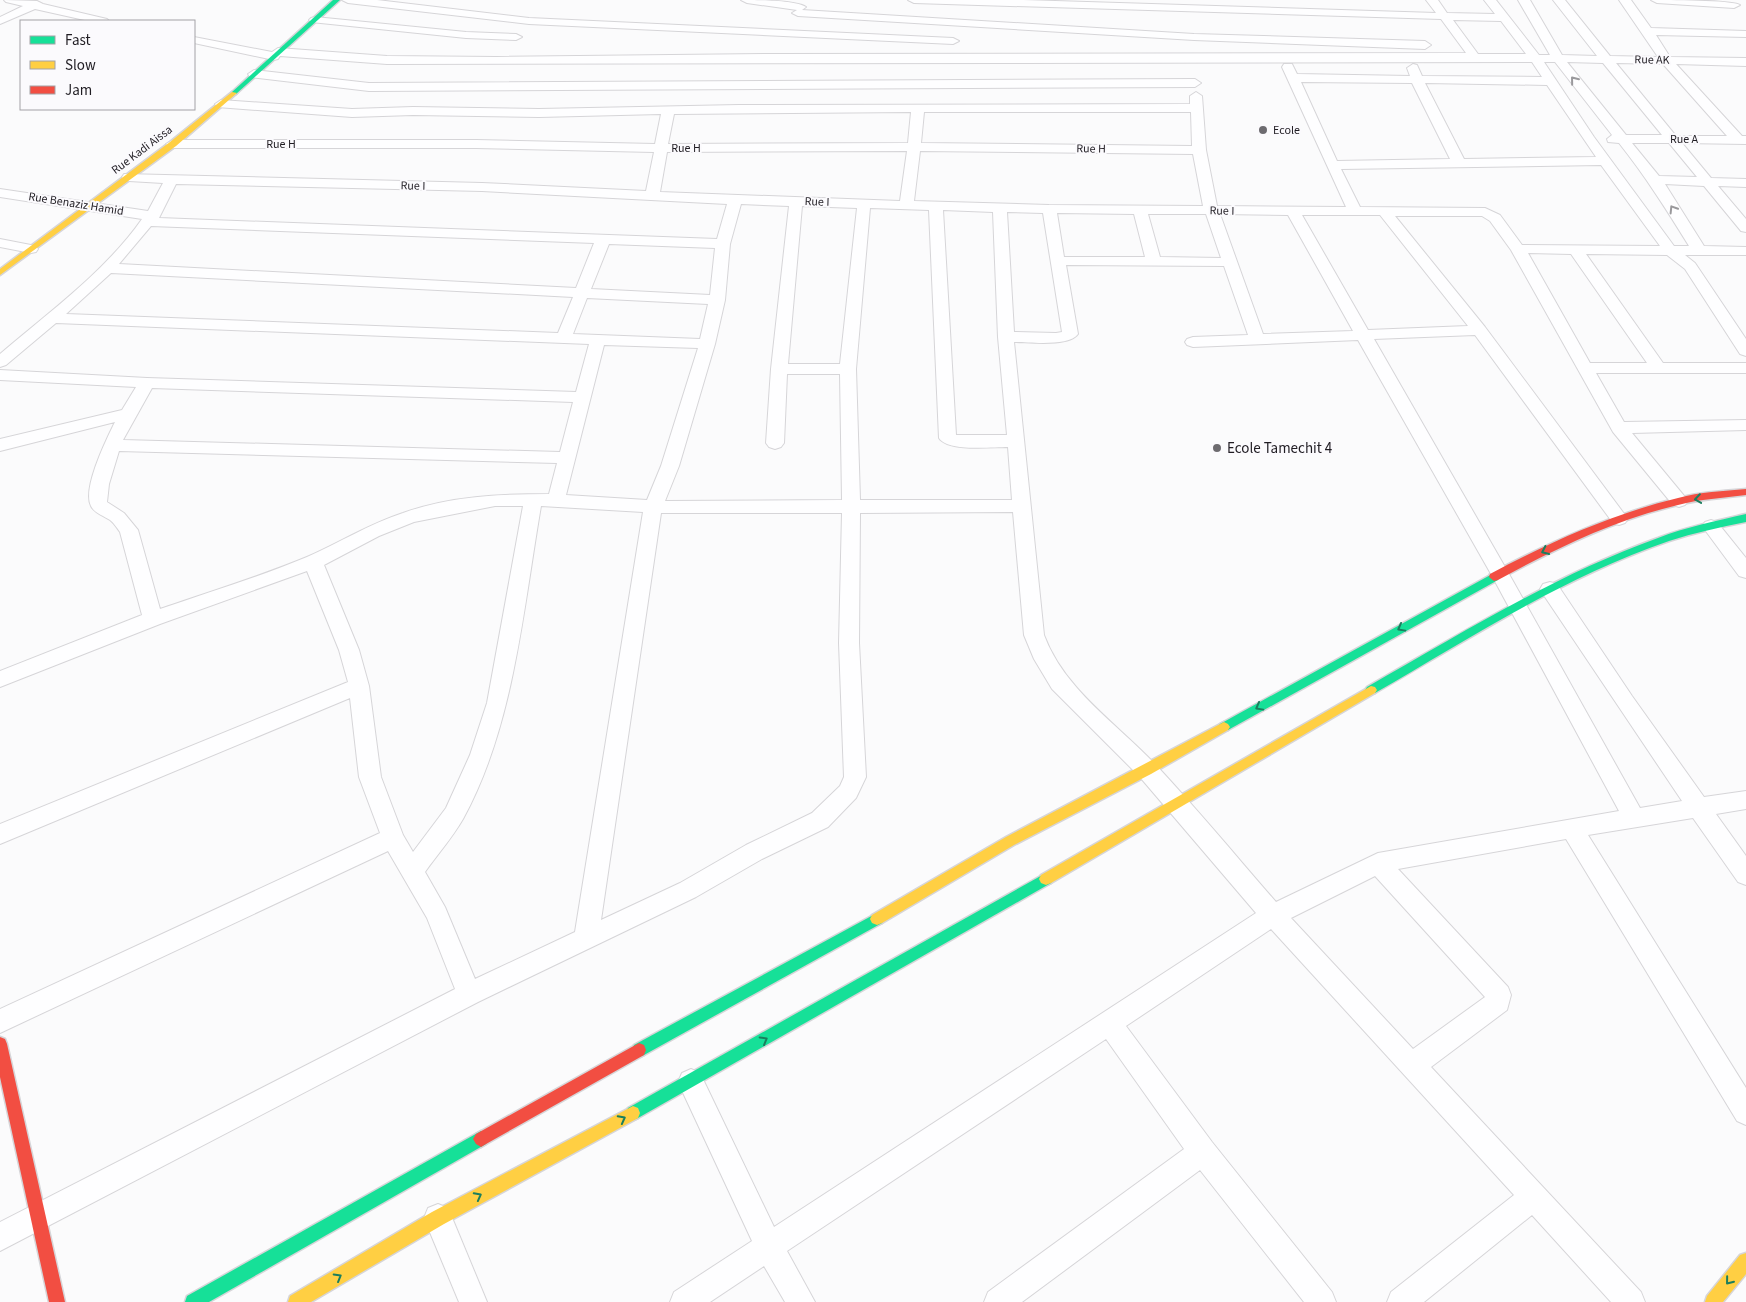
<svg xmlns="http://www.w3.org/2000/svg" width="1746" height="1302" viewBox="0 0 1746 1302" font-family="'Source Sans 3',sans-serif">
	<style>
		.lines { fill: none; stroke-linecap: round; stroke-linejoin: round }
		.street-casing { stroke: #d6d5d8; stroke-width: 2 }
		.fast-casing { stroke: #d6d5d8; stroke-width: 3 }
		.slow-casing { stroke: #d6d5d8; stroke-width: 3 }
		.jam-casing { stroke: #d6d5d8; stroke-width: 3 }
		.street { fill: #fefeff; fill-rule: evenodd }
		.fast { fill: #16e098; fill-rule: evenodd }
		.slow { fill: #ffcf43; fill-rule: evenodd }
		.jam { fill: #f24e42; fill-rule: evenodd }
		.oneway { stroke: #9a999c }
		.oneway2 { stroke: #1b7e5e }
		.poi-dot { fill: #6d6b6f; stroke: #fbfafd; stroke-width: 2 }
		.labels { text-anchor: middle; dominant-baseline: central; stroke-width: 4; stroke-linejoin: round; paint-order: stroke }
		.far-street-label { font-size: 12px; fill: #201d23; stroke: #fbfafd }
		.far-poi-label { font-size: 12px; fill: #201d23; stroke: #fbfafd; text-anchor: start }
		.poi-label { font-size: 15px; fill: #201d23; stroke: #fbfafd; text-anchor: start }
	</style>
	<rect width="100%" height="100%" fill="#fbfbfc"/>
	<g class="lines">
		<defs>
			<g id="street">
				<path d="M4 0 37 1 43 4 107 19 109 21H89L35 9 0 24V17L23 6 6 2Z"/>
				<path d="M342 0H377L529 18 953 38 959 41 953 44 529 24 348 3Z"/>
				<path d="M741 0C756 0 796 0 806 7L802 10 1194 34 1425 41 1431 45 1425 49 1194 40 798 16 792 13 797 10 747 3Z"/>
				<path d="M908 0H1023L1436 13 1426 0H1438L1447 13 1495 14 1484 0H1496L1539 55H1550L1518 0H1530L1562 55 1597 56 1553 0H1565L1610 56 1658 57 1619 0H1631L1651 28 1746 31V37L1656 35 1670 57 1746 58V66L1676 64 1742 136H1746V144L1682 143 1711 178 1746 179V187L1718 186 1746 219V232L1741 231 1704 186 1665 184 1704 246 1746 247V255H1685L1695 263 1746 339V356L1740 354 1685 269 1667 255 1586 254 1663 363H1746V373H1596L1624 422 1746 420V430L1632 433 1685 497 1688 501 1685 505 1679 507 1673 505 1613 432 1511 250 1490 221 1482 216H1395L1485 327 1625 515 1628 519 1625 523 1619 525 1613 523 1475 335 1374 339 1509 574 1640 808 1682 801 1543 594 1540 589 1543 584 1550 582 1557 584 1632 696 1704 797 1746 791V809L1716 814 1746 856V885L1738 882 1693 818 1588 835 1746 1088V1125L1737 1121 1566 839 1398 869 1508 987 1511 995 1507 1010 1431 1067 1641 1292 1645 1302H1611L1532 1215 1424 1302H1387L1391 1292 1514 1195 1271 929 1126 1026 1212 1142 1332 1292 1336 1302H1304L1200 1170 1022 1302H984L988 1292 1184 1149 1106 1039 787 1251 815 1302H785L764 1266 710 1302H670L674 1292 752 1241 678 1082 682 1073 691 1069 700 1073 774 1227 1256 913 1139 776 1052 689 1034 659 1024 635 1013 512 860 513 859 643 866 777 856 798 828 827 762 859 696 897 478 1002 0 1251V1222L455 989 427 918 388 851 0 1033V1009L380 833 359 777 350 698 0 844V824L348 682 339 650 307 571 160 624 0 687V671L142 615 120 532C117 528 114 523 110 520 104 516 94 513 91 506 82 489 107 438 115 422L0 451V439L122 410 136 387 0 380V370L147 378 576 392 589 344 56 323 6 365 0 367V354C49 312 105 272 142 219L0 197V189L148 211 163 183 129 181 124 180 122 177 124 174 482 183 646 191 654 152 476 148H173L166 144 173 140H476L655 144 661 114 539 117 413 115 352 117 217 107 215 104 221 100 352 109 413 107 539 109 739 105 1190 104V96L1196 92 1202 96 1206 150 1217 206 1346 207 1282 67 1284 64H1292L1297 74 1410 76 1407 68 1413 64 1417 65 1422 76 1542 77 1532 62 387 64 280 56 278 59 274 60 194 43V37L272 52 278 48 387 56 496 57 768 54 1466 53 1441 19 914 3ZM1453 20 1501 21 1526 54H1478ZM1544 62H1555L1612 135 1607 139 1608 142 1619 143C1646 177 1666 209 1689 246H1674L1594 137ZM1567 62 1603 63 1662 135H1626ZM1616 63 1663 64 1727 136H1676ZM1301 82 1412 83 1450 159 1337 161ZM1425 83 1547 85 1596 157 1464 159ZM911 112 908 143 668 144 674 114ZM924 112H1191L1192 146 921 143ZM1632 143H1669L1697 177 1659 176ZM907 151 900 201 660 192 667 152ZM920 151 1193 154 1203 206 1049 205 914 201ZM1601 165 1660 246 1522 245 1500 215 1485 208 1360 207 1341 169ZM176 184 482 191 727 204 717 239 159 218ZM741 204 789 206 771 369 766 443 769 447 775 449 781 447 784 443 787 374H840L842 500 665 501 679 466 715 344 725 300 730 244ZM802 206 857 208 840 364H788ZM870 208 929 210 939 438C948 452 992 447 1008 447L1012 500H860L856 369ZM943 210 993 212 998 337 1007 435H956ZM1007 212 1043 213 1062 332 1056 333 1014 332ZM1057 213 1134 214 1145 257H1064ZM1148 214H1206L1221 258 1160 257ZM1220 214 1288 215 1353 331 1263 334ZM1302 215H1380L1468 326 1368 330ZM151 226 594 243 576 288 119 264ZM609 244 715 248 710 295 591 289ZM1528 253 1571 254 1647 363H1590ZM1066 265 1224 266 1248 335 1193 337 1187 339 1185 342 1187 345 1193 347 1358 340 1491 574 1619 811 1378 853 1276 902C1236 856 1197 809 1155 764 1116 723 1064 689 1044 635L1014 342C1029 342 1069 347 1078 334ZM111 273 573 297 558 333 66 314ZM587 298 708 304 700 339 573 334ZM604 345 698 348 661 466 647 500 566 495ZM152 388 573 402 560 452 123 440ZM119 451 557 463 549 494C500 494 450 496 403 513 369 524 339 543 307 557 259 577 209 592 160 609L138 530 124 513 107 502 109 484ZM495 506H523L487 703 470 755 446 808 413 852 403 835 381 777 369 686 359 650 324 565 379 536 414 522ZM541 506 643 512 575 932 475 979 445 907 425 872C437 855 452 838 463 819 514 726 523 610 541 506ZM661 513H842L839 643 844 777 840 786 812 813 746 845 680 883 601 920ZM1375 876 1485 997 1413 1049 1291 918Z"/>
				<path d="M1651 0C1667 0 1731 0 1740 5L1734 8 1657 3Z"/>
				<path d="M315 17 466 32 516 34 522 37 516 40 466 38 311 22 309 20 311 18Z"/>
				<path d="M254 70 369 83 1195 79 1201 83 1195 87 369 91 250 77 248 74Z"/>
				<path d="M0 239 36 246 38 249 36 252 31 253 0 247Z"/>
				<path d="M1711 520 1717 522 1746 558V578L1739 576 1705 530 1702 526 1705 522Z"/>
				<path d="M438 1204 448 1208 487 1302H459L424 1218 428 1208Z"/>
			</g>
			<g id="fast">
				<path d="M333 0H340L236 94H232V92Z"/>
				<path d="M1746 514V522C1720 527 1694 533 1669 541 1564 577 1470 638 1375 693H1367L1365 690 1367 687C1462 633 1555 575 1658 538 1686 527 1716 521 1746 514Z"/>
				<path d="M1494 573 1499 577 1498 580 1228 730H1220L1218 727 1220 724Z"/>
				<path d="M1046 873 1051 875 1053 879 1051 883 638 1118 633 1120 628 1118 626 1113 628 1108Z"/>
				<path d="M877 913 882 915 884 919 882 923 644 1055 639 1057 634 1055 632 1050 634 1045Z"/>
				<path d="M481 1131 486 1134 489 1139 486 1144 209 1302H185L187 1296Z"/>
			</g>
			<g id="slow">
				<path d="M232 92 237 93 176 146 0 275V269L170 142Z"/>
				<path d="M1371 686 1375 687 1377 690 1375 693 1051 883 1046 885 1041 883 1039 879 1041 875Z"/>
				<path d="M1224 722 1228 724 1230 727 1228 730 1151 774 1014 845 882 923 877 925 872 923 870 919 872 915 1006 837Z"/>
				<path d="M633 1106 638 1108 640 1113 638 1118 444 1224 311 1302H288L290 1296 432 1212Z"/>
				<path d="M1746 1253V1274L1723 1302H1705L1707 1296 1740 1255Z"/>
			</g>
			<g id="jam">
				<path d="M1746 489V495C1723 498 1700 499 1678 505 1614 520 1555 549 1498 580L1494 581 1489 577 1490 574C1550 542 1612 514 1678 498 1700 492 1723 491 1746 489Z"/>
				<path d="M0 1037 5 1039 7 1044 65 1302H49L0 1077Z"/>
				<path d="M639 1043 644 1045 646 1050 644 1055 486 1144 481 1147 476 1144 473 1139 476 1134Z"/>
			</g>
		</defs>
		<!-- street casing -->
		<use href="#street" class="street-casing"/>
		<!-- fast casing -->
		<use href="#fast" class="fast-casing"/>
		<!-- slow casing -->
		<use href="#slow" class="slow-casing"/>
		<!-- jam casing -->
		<use href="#jam" class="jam-casing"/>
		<!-- street -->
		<use href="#street" class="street"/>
		<!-- fast -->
		<use href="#fast" class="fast"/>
		<!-- slow -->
		<use href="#slow" class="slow"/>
		<!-- jam -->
		<use href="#jam" class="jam"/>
	</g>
	<!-- one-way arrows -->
	<defs><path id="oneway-chevron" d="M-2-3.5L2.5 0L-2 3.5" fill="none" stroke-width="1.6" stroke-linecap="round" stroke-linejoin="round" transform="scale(1.25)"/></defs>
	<g class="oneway">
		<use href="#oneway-chevron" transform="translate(1574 80) rotate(-129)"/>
		<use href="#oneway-chevron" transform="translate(1673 209) rotate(-122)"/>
	</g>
	<g class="oneway2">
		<use href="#oneway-chevron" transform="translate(1698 499) rotate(172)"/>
		<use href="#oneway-chevron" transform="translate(1545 551) rotate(155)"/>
		<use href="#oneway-chevron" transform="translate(1401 628) rotate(151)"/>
		<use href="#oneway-chevron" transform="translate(1259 707) rotate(151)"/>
		<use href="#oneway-chevron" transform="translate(764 1040) rotate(-30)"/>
		<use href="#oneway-chevron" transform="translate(622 1119) rotate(-28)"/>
		<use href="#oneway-chevron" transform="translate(478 1196) rotate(-28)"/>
		<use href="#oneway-chevron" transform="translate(338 1277) rotate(-30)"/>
		<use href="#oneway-chevron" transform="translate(1729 1281) rotate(129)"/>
	</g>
	<!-- markers -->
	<g class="poi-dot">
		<circle cx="1263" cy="130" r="5"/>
		<circle cx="1217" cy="448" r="5"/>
	</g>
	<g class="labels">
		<!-- far-street labels -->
		<g class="far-street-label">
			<text transform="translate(1652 60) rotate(1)">Rue AK</text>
			<text x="1684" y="139">Rue A</text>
			<text x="281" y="144">Rue H</text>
			<text x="686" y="148">Rue H</text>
			<text transform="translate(1091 149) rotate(1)">Rue H</text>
			<text transform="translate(142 150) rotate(-37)">Rue Kadi Aissa</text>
			<text transform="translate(413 186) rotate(1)">Rue I</text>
			<text transform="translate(817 202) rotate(2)">Rue I</text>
			<text transform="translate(76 204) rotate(9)">Rue Benaziz Hamid</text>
			<text transform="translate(1222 211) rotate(1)">Rue I</text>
		</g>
		<!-- far-poi labels -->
		<g class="far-poi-label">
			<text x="1273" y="130">Ecole</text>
		</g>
		<!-- poi labels -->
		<g class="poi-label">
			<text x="1227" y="448">Ecole Tamechit 4</text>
		</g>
	</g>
	<!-- legend -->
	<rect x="20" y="20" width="175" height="90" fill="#fbfafd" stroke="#a3a2a6"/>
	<rect x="30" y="36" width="25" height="8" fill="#16e098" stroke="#a3a2a6"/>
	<text x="65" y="45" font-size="15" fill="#201d23">Fast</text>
	<rect x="30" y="61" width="25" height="8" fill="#ffcf43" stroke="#a3a2a6"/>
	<text x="65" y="70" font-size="15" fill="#201d23">Slow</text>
	<rect x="30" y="86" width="25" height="8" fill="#f24e42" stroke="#a3a2a6"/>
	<text x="65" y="95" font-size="15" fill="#201d23">Jam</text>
</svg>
